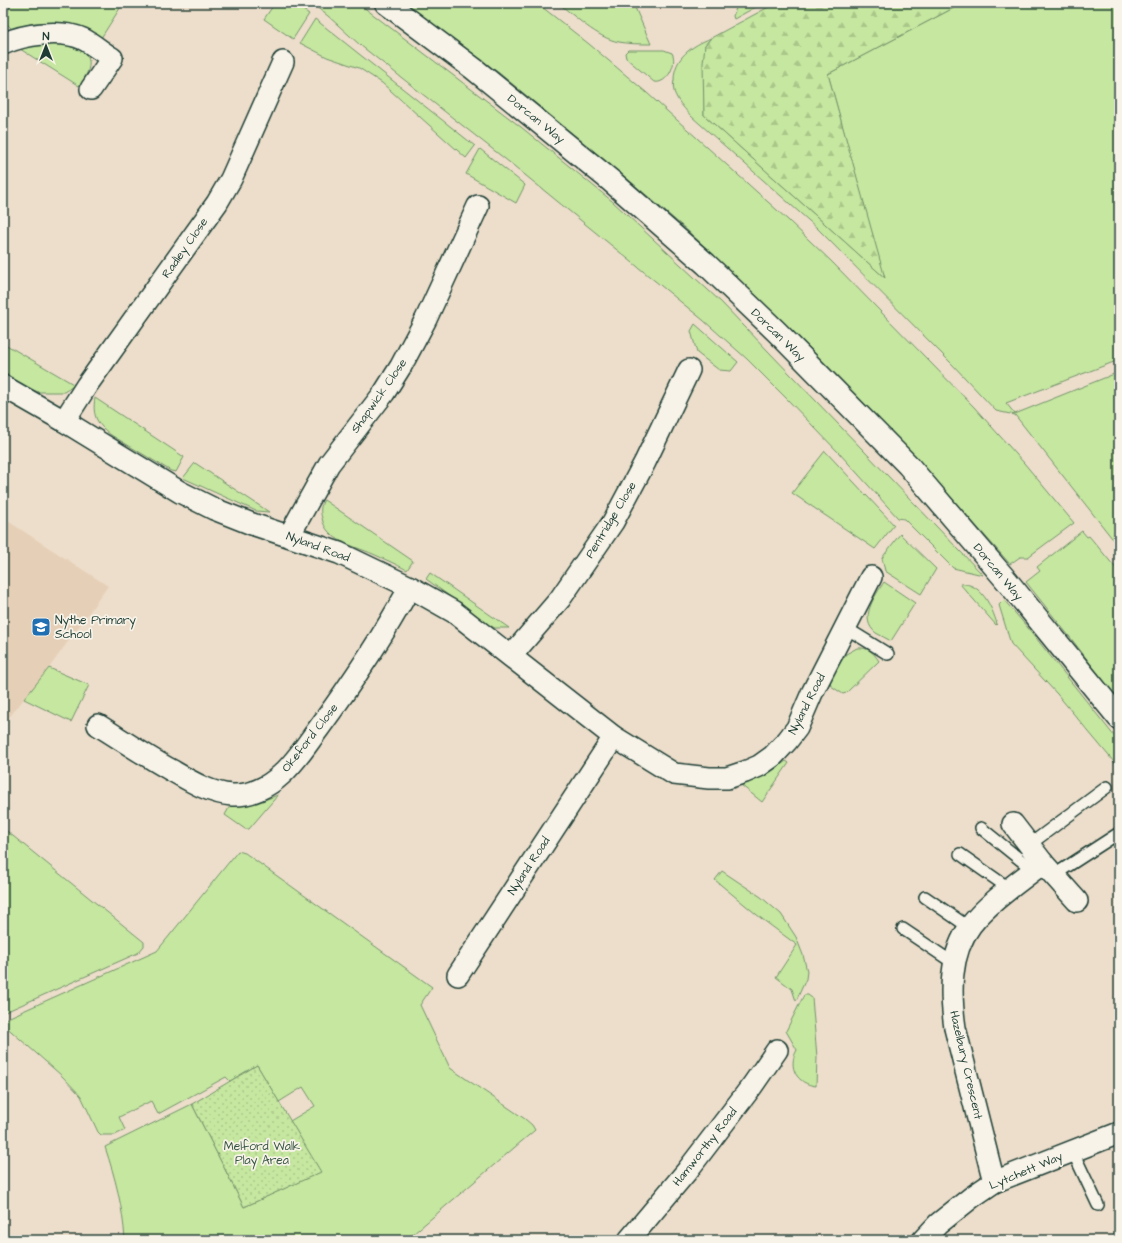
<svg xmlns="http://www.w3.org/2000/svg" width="1122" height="1243" viewBox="0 0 1122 1243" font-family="'Architects Daughter',sans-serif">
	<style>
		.built { fill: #e6cfb7 }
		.grass { fill: #c6e7a0; stroke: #72926a }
		.forest { fill: url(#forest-firs); stroke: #72926a }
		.park { fill: url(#park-dots); stroke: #72926a }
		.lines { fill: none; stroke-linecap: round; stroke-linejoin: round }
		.service-casing { stroke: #1f3d34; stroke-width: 14 }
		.minor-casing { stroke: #1f3d34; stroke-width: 24 }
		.secondary-casing { stroke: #1f3d34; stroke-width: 25 }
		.service { stroke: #f7f3e8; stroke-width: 11 }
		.minor { stroke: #f7f3e8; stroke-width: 21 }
		.secondary { stroke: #f7f3e8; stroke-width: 22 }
		.labels { text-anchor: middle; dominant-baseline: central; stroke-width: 3.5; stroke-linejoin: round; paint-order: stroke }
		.street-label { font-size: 12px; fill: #1f3d34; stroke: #f7f3e8 }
		.poi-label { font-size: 12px; fill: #1f3d34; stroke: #f7f3e8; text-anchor: start }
		.park-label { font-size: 12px; fill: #385644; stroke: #f7f3e8 }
	</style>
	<defs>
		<pattern id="forest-firs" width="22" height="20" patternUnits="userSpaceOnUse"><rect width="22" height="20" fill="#c6e7a0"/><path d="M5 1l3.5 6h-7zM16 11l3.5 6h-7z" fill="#aac78a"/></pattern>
		<pattern id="park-dots" width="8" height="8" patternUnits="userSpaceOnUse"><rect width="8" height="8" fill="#c6e7a0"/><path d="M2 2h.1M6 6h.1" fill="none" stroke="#aac78a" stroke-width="1.8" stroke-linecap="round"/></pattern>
	</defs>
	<rect width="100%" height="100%" fill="#eddecb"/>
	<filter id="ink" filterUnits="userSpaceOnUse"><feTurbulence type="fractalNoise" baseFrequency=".025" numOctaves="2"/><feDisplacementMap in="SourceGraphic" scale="8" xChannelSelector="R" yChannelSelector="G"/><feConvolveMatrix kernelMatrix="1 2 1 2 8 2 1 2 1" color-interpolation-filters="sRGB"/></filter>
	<g filter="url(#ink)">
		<!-- built -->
		<path class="built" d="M3 518 108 586 49 668 3 725Z"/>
		<!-- grass -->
		<g class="grass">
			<path d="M12 3H118L122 5 101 38 91 30 60 23H34L12 29 3 20Z"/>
			<path d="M275 3H293L309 14 293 39 264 19Z"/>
			<path d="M311 3H358L521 127 612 201 721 302 983 575 953 568 904 519 898 518 839 453 786 398 747 359 703 320 514 166 360 45 328 16Z"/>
			<path d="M405 3H537L589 44 647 93 788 220 832 262 974 407 1024 463 1074 523 1028 557H1020L1010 564 922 465 862 401 798 336 688 231 631 182 499 73Z"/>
			<path d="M558 3H633L651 44C640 44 629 44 619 42 597 38 575 16 558 3Z"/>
			<path d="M738 3H763L734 19 733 16Z"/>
			<path d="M963 3H1119V326L1117 327 1119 336V360L1006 403 1015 414 1119 372V547L1015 415 996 411 951 363 817 228 691 116C685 109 679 103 676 96 673 91 673 85 674 80 674 57 692 46 711 38L705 45 704 115 884 277 828 74Z"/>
			<path d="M315 19 475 146 466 158 382 83 359 68 327 57 300 43Z"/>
			<path d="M32 43C60 44 111 44 79 86L20 49Z"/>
			<path d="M628 50H664L672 53C678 63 667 85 654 82L626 58 625 53Z"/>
			<path d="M480 149 525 185 516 203 466 174Z"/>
			<path d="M695 324 738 362 731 371 719 370 697 353 691 331Z"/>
			<path d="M3 343 75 385 64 392H38L22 385 3 371Z"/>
			<path d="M95 398 184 457 176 472 171 471 111 435C97 424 92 416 95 398Z"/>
			<path d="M825 451 894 525 875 549 792 493Z"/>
			<path d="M195 463 269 512 256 511 183 478Z"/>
			<path d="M324 500 413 561 407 570C396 564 384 559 373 554 355 546 326 541 322 518 320 512 320 506 324 500Z"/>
			<path d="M1082 531 1087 537 1089 536 1119 572V701L1073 641 1026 582 1040 571 1037 567Z"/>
			<path d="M900 534 936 569 921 594 885 571 882 558Z"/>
			<path d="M430 573 509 628H495L489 625 426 579Z"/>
			<path d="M884 582 915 603 891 641C886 638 881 636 876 633 858 619 875 596 884 582Z"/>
			<path d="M960 584C981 582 992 607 997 624L996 625Z"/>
			<path d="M1004 600 1028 628 1119 742V768L1057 694 1011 644 999 605Z"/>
			<path d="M857 648C868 647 873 652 879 661L846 693 843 694 831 686 830 681 833 674 846 654Z"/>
			<path d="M49 668 89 685 71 722 24 699Z"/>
			<path d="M786 761 789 763 762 802 741 785 772 771Z"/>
			<path d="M278 795 249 829H245L225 815 230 806C252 806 258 802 278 795Z"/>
			<path d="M3 828 144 942V946L138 953 3 1013Z"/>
			<path d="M238 851 245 853 432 987 420 1005 450 1068 525 1119 532 1125 535 1130 406 1240H125C123 1207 115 1177 105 1147L192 1104 244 1207 320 1172 290 1121 315 1106 303 1087 279 1102 257 1065 230 1081 226 1077 158 1114 151 1101 119 1117 125 1130 115 1135H101L98 1132 81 1096 62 1076 3 1024V1020L157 951Z"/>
			<path d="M722 871 761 897 781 914 796 937 803 955 807 971 806 979 796 1001 792 989 776 977 797 945 762 919 715 880Z"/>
			<path d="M804 995H808L812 998 817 1057 816 1086C797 1084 787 1067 797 1050L786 1031Z"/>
		</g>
		<!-- forest -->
		<path class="forest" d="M776 3H963L828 74 885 278 704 115 703 63 705 45 711 38Z"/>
		<!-- park -->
		<path class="park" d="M257 1065 321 1172 244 1207 192 1104Z"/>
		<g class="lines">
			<defs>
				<g id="service">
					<path d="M846 628 888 654"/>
					<path d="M981 828 1033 870"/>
					<path d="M1029 845 1107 787"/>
					<path d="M960 854 1010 889"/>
					<path d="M1054 875 1119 833"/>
					<path d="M925 897 970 928"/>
					<path d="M903 929 955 964"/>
					<path d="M1073 1152 1098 1205"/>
				</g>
				<g id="minor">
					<path d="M3 44C24 34 61 29 83 39 93 44 102 52 112 58L91 89"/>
					<path d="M3 386 64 421 180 492 214 509 252 524 339 553 410 587 454 612 614 737 674 774 709 778H727L745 772 759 766 773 756 787 741 797 728 812 693 871 577"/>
					<path d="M64 421 87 385 217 203 231 179 283 62"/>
					<path d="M289 536 329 464 384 393 401 366 426 319 478 206"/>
					<path d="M511 656 560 599 613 522 645 462 689 370"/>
					<path d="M98 725C122 740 146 756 171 770 190 781 209 793 232 795 250 796 268 787 281 775 296 762 307 744 319 728 352 683 383 636 410 587"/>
					<path d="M1013 824 1043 863 1077 901"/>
					<path d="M458 975 614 737"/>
					<path d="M994 1182 955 1028C950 993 949 954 971 925 989 902 1020 881 1043 863"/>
					<path d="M629 1240 687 1171 752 1086 777 1050"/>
					<path d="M923 1240 938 1224 972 1197 994 1182 1119 1133"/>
				</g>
				<path id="secondary" d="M386 3 474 69 610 180 706 264 777 332 908 465 1007 581 1119 718"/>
			</defs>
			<!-- service casing -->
			<use href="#service" class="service-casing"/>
			<!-- minor casing -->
			<use href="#minor" class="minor-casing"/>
			<!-- secondary casing -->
			<use href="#secondary" class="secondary-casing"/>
			<!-- service -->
			<use href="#service" class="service"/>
			<!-- minor -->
			<use href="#minor" class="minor"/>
			<!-- secondary -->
			<use href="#secondary" class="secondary"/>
		</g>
	</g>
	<!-- icons -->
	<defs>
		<symbol id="school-square" viewBox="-11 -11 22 22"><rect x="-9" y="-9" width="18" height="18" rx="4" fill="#1f6fb2" stroke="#f7f3e8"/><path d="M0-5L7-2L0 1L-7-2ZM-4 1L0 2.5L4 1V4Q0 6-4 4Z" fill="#fff"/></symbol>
	</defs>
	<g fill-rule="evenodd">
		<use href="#school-square" x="30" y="616" width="22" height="22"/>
	</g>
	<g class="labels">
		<!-- street labels -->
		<g class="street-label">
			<text transform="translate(536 119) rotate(39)">Dorcan Way</text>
			<text transform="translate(185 248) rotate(-55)">Radley Close</text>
			<text transform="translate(778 335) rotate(44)">Dorcan Way</text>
			<text transform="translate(379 396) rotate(-55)">Shapwick Close</text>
			<text transform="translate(611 520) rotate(-59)">Pentridge Close</text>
			<text transform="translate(318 547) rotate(20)">Nyland Road</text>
			<text transform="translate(998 572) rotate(50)">Dorcan Way</text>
			<text transform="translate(807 704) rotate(-63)">Nyland Road</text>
			<text transform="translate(310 738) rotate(-52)">Okeford Close</text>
			<text transform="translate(529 866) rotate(-57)">Nyland Road</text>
			<text transform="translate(966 1065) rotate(77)">Hazelbury Crescent</text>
			<text transform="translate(705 1147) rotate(-52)">Hamworthy Road</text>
			<text transform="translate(1026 1171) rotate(-23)">Lytchett Way</text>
		</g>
		<!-- poi labels -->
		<g class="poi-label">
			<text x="55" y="620">Nythe Primary<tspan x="55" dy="14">School</tspan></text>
		</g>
		<!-- park labels -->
		<g class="park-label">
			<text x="262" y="1146">Melford Walk<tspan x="262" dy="14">Play Area</tspan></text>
		</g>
	</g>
	<!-- margin -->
	<rect width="1122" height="1243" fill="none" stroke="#f7f3e8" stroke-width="16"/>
	<rect x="8" y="8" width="1106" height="1227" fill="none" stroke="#1f3d34" stroke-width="1.5" filter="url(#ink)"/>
	<!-- north arrow -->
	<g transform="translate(46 46)" stroke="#f7f3e8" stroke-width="3" paint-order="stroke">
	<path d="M0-3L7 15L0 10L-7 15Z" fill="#1f3d34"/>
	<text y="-6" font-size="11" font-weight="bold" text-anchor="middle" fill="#1f3d34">N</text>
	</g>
</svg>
